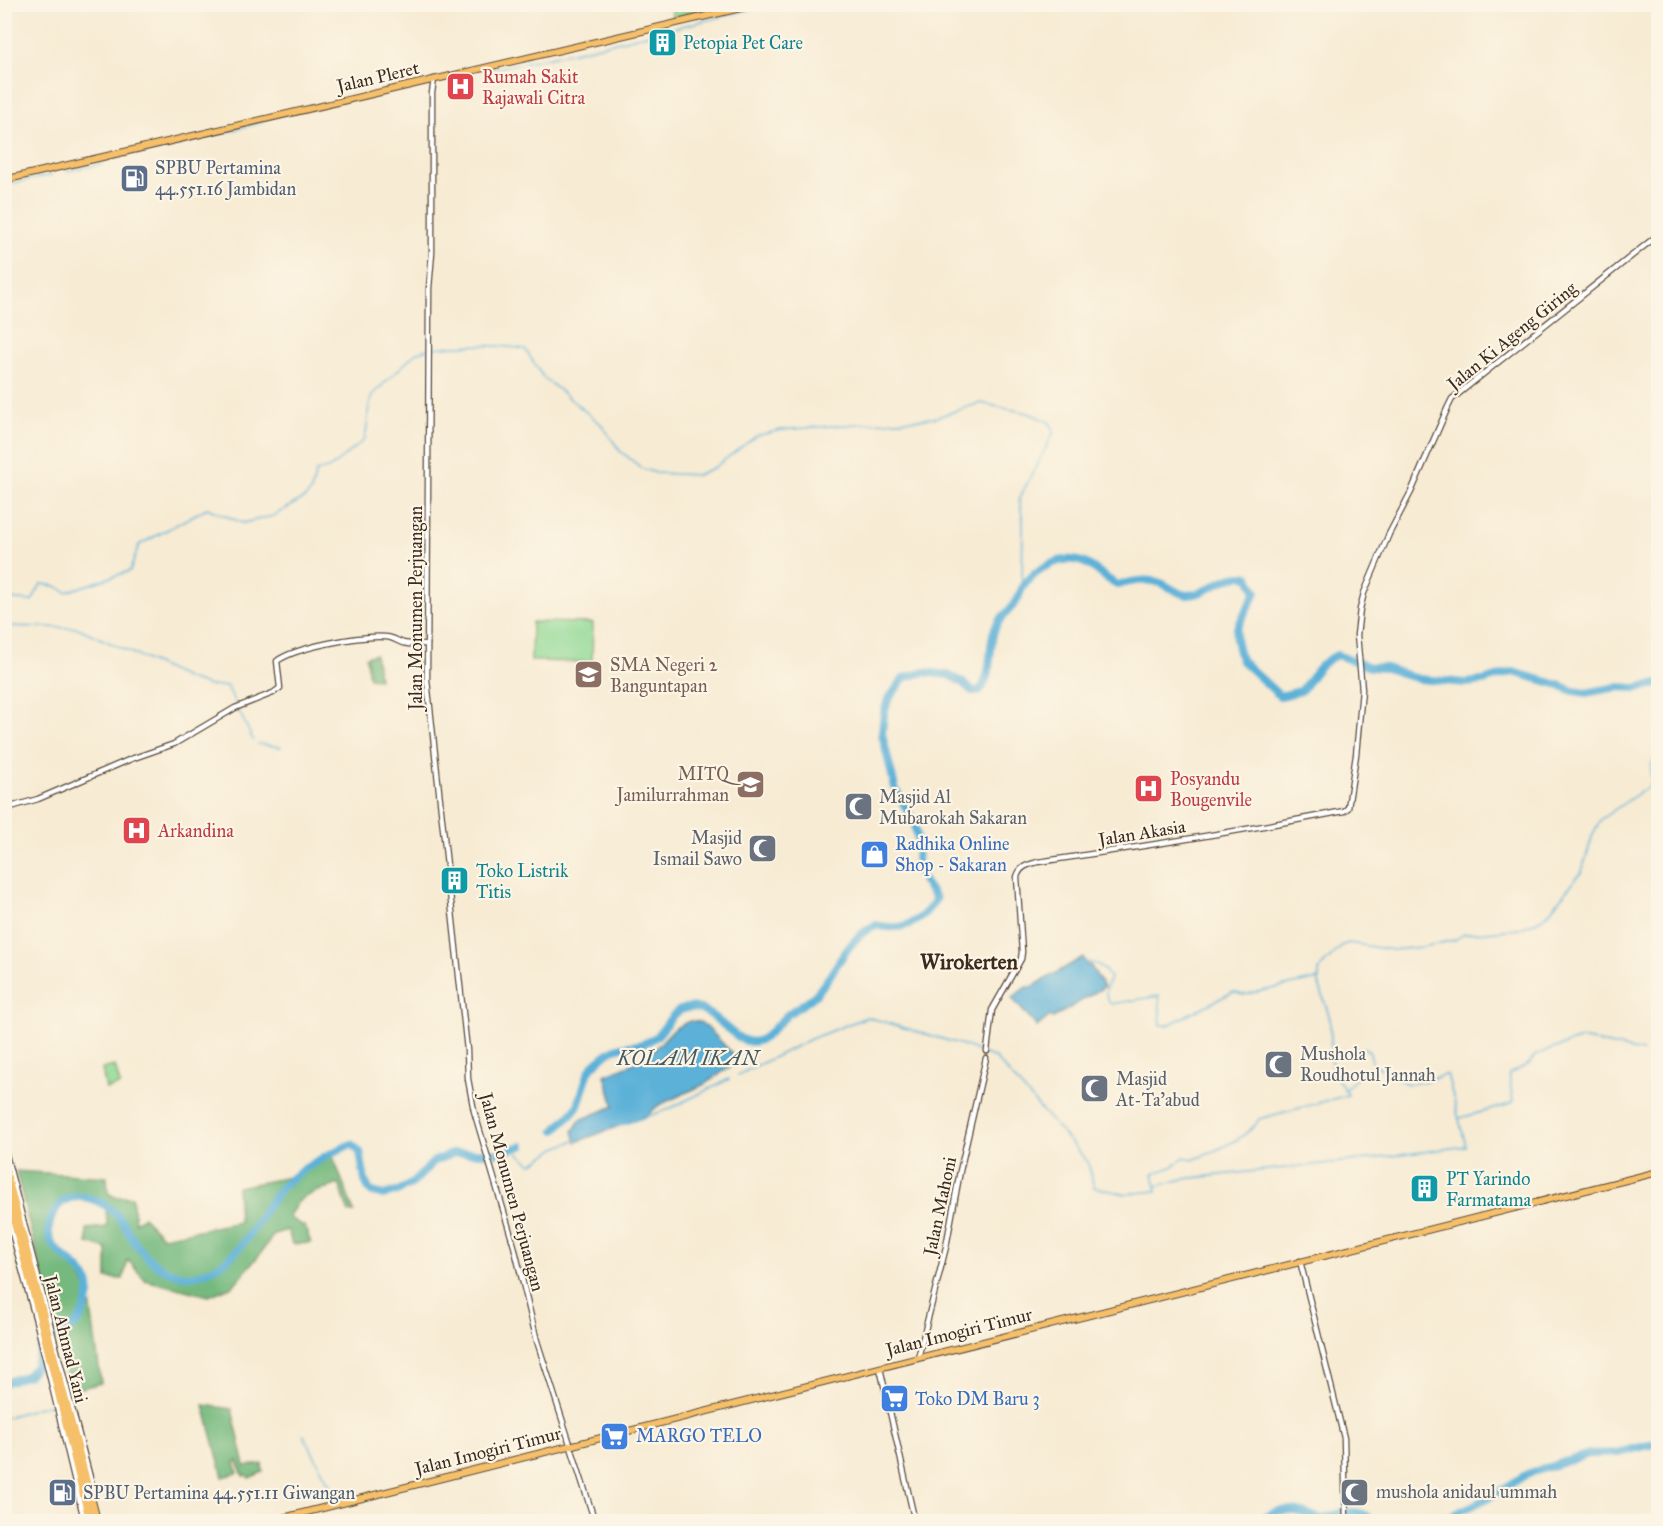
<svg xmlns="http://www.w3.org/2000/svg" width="1663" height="1526" viewBox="0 0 1663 1526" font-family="'IM FELL Great Primer',serif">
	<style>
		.green { fill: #90d994; stroke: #668259; stroke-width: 1.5 }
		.forest { fill: #74b97e; stroke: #58724e; stroke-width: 1.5 }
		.water { fill: #5bb1d8; stroke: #4b6e7b; stroke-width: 1.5 }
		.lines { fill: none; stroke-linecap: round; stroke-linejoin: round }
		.stream { stroke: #5bb1d8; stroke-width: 1.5 }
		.river { stroke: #5bb1d8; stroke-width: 8 }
		.minor-casing { stroke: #574739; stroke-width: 7 }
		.major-casing { stroke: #574739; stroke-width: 8 }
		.highway-casing { stroke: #574739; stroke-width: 9 }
		.minor { stroke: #fff; stroke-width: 4.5 }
		.major { stroke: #f6c06b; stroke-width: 6 }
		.highway { stroke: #f6c06b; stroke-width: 7 }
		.labels { text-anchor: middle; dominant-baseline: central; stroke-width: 4.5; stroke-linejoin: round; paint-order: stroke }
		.culture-label { font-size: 18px; fill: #0d838f; stroke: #fcf5e5; text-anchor: start }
		.street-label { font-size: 18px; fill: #3b2a1e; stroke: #fcf5e5 }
		.health-label { font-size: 18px; fill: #be3a42; stroke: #fcf5e5; text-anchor: start }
		.service-label { font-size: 18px; fill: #4e5e75; stroke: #fcf5e5; text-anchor: start }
		.education-label { font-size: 18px; fill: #785e54; stroke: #fcf5e5; text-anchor: start }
		.worship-label { font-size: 18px; fill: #5b616d; stroke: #fcf5e5; text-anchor: start }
		.shop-label { font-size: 18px; fill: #366cbe; stroke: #fcf5e5; text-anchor: start }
		.water-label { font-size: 20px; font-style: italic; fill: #46595f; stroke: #fcf5e5 }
		.quarter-label { font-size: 21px; font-weight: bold; fill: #3b2a1e; stroke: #fcf5e5 }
	</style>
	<rect width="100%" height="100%" fill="#fcf5e5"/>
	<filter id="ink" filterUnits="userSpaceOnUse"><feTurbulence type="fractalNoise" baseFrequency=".0167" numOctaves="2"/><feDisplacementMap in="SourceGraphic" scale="12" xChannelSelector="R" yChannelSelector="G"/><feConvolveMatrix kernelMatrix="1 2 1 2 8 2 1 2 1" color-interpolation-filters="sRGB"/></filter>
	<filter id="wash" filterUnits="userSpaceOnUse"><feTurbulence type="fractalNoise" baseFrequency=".008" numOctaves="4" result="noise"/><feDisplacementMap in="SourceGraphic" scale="24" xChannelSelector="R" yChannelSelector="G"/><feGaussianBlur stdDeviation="1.35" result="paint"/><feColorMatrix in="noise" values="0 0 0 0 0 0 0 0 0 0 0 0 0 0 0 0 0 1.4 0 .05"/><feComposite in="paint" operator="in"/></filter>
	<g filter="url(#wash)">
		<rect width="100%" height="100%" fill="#f7ebd3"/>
		<!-- green -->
		<g class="green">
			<path d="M670 4H720V5L673 17Z"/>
			<path d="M532 622 593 623 592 662 531 661Z"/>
			<path d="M115 1066 120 1085 106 1089 102 1069Z"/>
		</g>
		<!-- forest -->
		<g class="forest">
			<path d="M375 654 379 679 369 678 366 657Z"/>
			<path d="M332 1154 354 1212 349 1213 339 1184C326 1189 307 1193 297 1203 294 1207 293 1211 289 1215L291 1219 305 1227 311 1243 292 1244 288 1230 274 1234 261 1253 233 1286 209 1296 145 1280 128 1260 123 1279 107 1278V1249L87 1243V1229L107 1227 106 1206 76 1196C49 1209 54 1215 50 1242L77 1268 89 1293 101 1383 70 1391 61 1350 66 1347 64 1339 58 1341 16 1171 107 1177 108 1193 115 1197H132L135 1222 143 1217 163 1237 239 1222 237 1187 300 1175Z"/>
			<path d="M204 1405 232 1409 245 1466 262 1464 263 1472 249 1478 247 1475 243 1476 238 1461 235 1462 238 1473 223 1477Z"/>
		</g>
		<!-- water -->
		<g class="water">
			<path d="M1083 957 1087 966 1090 965 1104 987 1053 1018 1050 1016 1037 1027 1012 998 1026 987H1032Z"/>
			<path d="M690 1021 700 1022 707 1027 732 1053 734 1064 705 1084 659 1105 646 1116 576 1142 573 1131 580 1120 614 1106 605 1075C620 1068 637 1064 649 1054 667 1040 666 1030 690 1021Z"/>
		</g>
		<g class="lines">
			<!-- stream -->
			<g class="stream">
				<path d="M770 5 771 4"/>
				<path d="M483 71 583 50 765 6"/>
				<path d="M137 155 264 122"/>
				<path d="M67 171 102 164"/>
				<path d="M4 185 51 175"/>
				<path d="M432 348C464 344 493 344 525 349L543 377 601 424 620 451 643 469 656 473 697 475 715 467 756 436 781 430 934 418 980 403 1028 413 1049 422 1053 428V434L1019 499 1023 520 1022 588"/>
				<path d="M4 594 15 600 32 601 41 584 56 586 66 592 130 571 139 545 207 508 243 523 273 516 306 497 311 491 316 472 330 468 364 440C370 425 365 408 373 394L416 353 427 349"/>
				<path d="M4 626 78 628 188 679 210 686H227L253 740"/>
				<path d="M258 744 281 747"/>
				<path d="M1085 962C1098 963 1103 966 1110 978 1106 987 1103 996 1111 1004L1159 996 1161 1025H1168L1233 992 1243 995 1318 979"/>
				<path d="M738 1075 813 1038 867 1017 963 1045 995 1058 1088 1162 1094 1187 1125 1194 1157 1191 1153 1174 1174 1166 1184 1157 1193 1160C1213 1151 1249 1139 1259 1119L1348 1095 1332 1070 1330 1019 1319 984V971L1322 966 1343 945 1349 943 1393 950 1422 947 1455 940 1464 934 1518 929 1537 921 1547 915 1582 871 1593 834 1601 819 1652 784C1651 774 1648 762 1658 755"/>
				<path d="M1345 1090 1363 1070 1372 1066"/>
				<path d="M1460 1118 1504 1106 1513 1102 1509 1074 1529 1064 1536 1055 1541 1053 1581 1039 1642 1052"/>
				<path d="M616 1127 669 1109 729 1079"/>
				<path d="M513 1149 532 1164 558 1147 577 1140"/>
				<path d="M1157 1186 1183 1179 1378 1158 1466 1146 1447 1074C1438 1077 1414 1086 1406 1083 1394 1079 1385 1066 1373 1066L1370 1053 1365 1048 1347 1050 1332 1058"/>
				<path d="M4 1418 50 1404"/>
				<path d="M304 1435 337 1500"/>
			</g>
			<!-- river -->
			<g class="river">
				<path d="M555 1130C562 1123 572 1115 577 1107 583 1095 584 1080 591 1068 595 1063 603 1057 608 1053 622 1042 639 1050 654 1038 667 1029 669 1012 686 1008 719 1002 736 1058 765 1037 774 1030 781 1019 791 1012 799 1006 810 1001 817 993 838 969 845 941 875 925 903 932 921 923 936 899L924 882 917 867 918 841 914 823 895 788 882 734 884 713 888 700 904 678 924 672 948 675 962 682 972 691H979C992 677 989 652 993 634 996 619 1010 612 1017 600 1020 596 1020 591 1023 587 1035 568 1064 552 1087 564 1098 570 1106 579 1117 585 1133 581 1151 577 1167 586 1173 589 1180 595 1188 595 1210 595 1225 571 1249 577L1256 592 1237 628 1236 639 1241 660 1280 696 1301 691C1314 675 1316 665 1337 655L1370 667 1386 668 1419 679 1466 683 1483 681 1513 672 1559 685 1573 691 1586 693 1617 687 1635 688 1658 684"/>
				<path d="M4 1383 28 1375 35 1367 42 1345 47 1339 77 1324C83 1314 91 1298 89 1286 83 1258 38 1255 51 1219 53 1214 56 1208 60 1204 78 1187 108 1203 120 1219 127 1228 132 1240 140 1249 152 1264 171 1276 191 1276 196 1276 202 1273 208 1271 245 1257 257 1215 282 1187 297 1171 331 1152 352 1144L360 1152 365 1181 370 1191 383 1195 398 1191 413 1183 434 1161 454 1153H496L522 1146"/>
				<path d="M1259 1522C1270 1510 1288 1508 1303 1513 1309 1514 1315 1518 1321 1519 1325 1519 1330 1516 1334 1515 1347 1510 1364 1511 1374 1522"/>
				<path d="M1439 1522 1494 1495 1527 1474 1589 1454 1617 1453 1658 1443"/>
			</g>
		</g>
	</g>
	<g filter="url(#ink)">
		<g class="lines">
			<defs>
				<g id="minor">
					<path d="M434 79 432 93V253L429 288 427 680 467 1050 468 1079 474 1111 514 1246 537 1341 595 1522"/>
					<path d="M4 809 38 799 131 759 174 744 235 708 273 693 280 688 277 661C296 647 362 635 386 637 392 637 397 641 403 643 411 645 419 644 427 644"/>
					<path d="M987 1051 992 1010 1021 959 1022 952 1017 877C1020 866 1028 865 1038 862 1140 847 1242 831 1344 811L1348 808 1356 755 1362 690 1357 635 1360 609 1364 593 1389 534 1411 492 1448 407 1452 399 1468 386 1658 235"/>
					<path d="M4 1147 93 1489 92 1496"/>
					<path d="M4 1204 38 1328 82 1511 87 1522"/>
					<path d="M1300 1261 1344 1438 1346 1522"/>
					<path d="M918 1358 946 1247 960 1171 986 1058"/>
					<path d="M880 1368 915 1522"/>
				</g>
				<g id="major">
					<path d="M4 180 758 4"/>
					<path d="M267 1522 1658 1172"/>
				</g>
				<g id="highway">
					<path d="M4 1164 97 1522"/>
					<path d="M4 1184 41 1322 90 1522"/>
				</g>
			</defs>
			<!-- minor casing -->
			<use href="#minor" class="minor-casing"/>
			<!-- major casing -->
			<use href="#major" class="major-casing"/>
			<!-- highway casing -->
			<use href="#highway" class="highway-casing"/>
			<!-- minor -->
			<use href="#minor" class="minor"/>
			<!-- major -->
			<use href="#major" class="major"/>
			<!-- highway -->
			<use href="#highway" class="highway"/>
		</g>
	</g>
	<!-- icons -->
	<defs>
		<symbol id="building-square" viewBox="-11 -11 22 22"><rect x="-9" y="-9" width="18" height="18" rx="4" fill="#0f9aa8" stroke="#fcf5e5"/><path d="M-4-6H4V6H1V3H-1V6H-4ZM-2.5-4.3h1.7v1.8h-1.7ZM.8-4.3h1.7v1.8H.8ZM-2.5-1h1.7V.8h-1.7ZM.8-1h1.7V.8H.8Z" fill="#fff"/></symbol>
		<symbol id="hospital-square" viewBox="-11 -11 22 22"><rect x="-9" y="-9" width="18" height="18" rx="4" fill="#e0444e" stroke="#fcf5e5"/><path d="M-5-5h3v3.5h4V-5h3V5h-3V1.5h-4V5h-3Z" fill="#fff"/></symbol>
		<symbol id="fuel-square" viewBox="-11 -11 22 22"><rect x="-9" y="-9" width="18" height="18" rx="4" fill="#5c6f8a" stroke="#fcf5e5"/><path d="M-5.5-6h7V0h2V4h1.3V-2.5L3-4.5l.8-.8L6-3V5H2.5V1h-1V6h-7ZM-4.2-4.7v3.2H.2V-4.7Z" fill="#fff"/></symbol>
		<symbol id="school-square" viewBox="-11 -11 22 22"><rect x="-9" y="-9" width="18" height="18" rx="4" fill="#8d6e63" stroke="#fcf5e5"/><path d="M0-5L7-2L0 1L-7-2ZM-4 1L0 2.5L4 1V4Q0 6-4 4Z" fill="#fff"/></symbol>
		<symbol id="mosque-square" viewBox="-11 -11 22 22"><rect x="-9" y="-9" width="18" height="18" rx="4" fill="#6b7280" stroke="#fcf5e5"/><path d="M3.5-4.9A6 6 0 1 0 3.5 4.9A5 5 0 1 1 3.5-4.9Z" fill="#fff"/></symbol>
		<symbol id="shop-square" viewBox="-11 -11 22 22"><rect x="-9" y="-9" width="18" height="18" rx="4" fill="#3f7fe0" stroke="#fcf5e5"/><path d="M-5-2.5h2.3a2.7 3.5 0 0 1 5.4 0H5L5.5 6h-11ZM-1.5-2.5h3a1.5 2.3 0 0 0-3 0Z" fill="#fff"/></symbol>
		<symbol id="supermarket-square" viewBox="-11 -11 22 22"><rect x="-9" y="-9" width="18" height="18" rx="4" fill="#3f7fe0" stroke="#fcf5e5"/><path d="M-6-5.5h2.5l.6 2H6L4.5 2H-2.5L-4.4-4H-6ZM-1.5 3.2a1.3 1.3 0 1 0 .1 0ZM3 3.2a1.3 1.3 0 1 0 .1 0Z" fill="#fff"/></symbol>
	</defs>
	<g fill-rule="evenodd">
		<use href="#building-square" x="646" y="26" width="33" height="33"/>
		<use href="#hospital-square" x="444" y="70" width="33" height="33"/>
		<use href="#fuel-square" x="118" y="162" width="33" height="33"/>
		<use href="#school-square" x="572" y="658" width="33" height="33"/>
		<use href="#school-square" x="734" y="768" width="33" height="33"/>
		<use href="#hospital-square" x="1132" y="772" width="33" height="33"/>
		<use href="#mosque-square" x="842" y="790" width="33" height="33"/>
		<use href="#hospital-square" x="120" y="814" width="33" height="33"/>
		<use href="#mosque-square" x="746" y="832" width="33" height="33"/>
		<use href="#shop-square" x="858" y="838" width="33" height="33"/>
		<use href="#building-square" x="438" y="864" width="33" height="33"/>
		<use href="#mosque-square" x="1262" y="1048" width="33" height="33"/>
		<use href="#mosque-square" x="1078" y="1072" width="33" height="33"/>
		<use href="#building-square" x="1408" y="1172" width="33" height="33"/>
		<use href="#supermarket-square" x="878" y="1382" width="33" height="33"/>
		<use href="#supermarket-square" x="598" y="1420" width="33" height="33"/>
		<use href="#mosque-square" x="1338" y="1476" width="33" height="33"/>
		<use href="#fuel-square" x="46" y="1476" width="33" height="33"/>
	</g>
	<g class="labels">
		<!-- culture labels -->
		<g class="culture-label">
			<text x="683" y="43">Petopia Pet Care</text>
			<text x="476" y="871">Toko Listrik<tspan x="476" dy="21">Titis</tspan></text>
			<text x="1446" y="1179">PT Yarindo<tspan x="1446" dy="21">Farmatama</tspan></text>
		</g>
		<!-- street labels -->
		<g class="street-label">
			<text transform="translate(378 77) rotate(-13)">Jalan Pleret</text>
			<text transform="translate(1512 336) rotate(-39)">Jalan Ki Ageng Giring</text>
			<text transform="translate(416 608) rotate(-90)">Jalan Monumen Perjuangan</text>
			<text transform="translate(1142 833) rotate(-9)">Jalan Akasia</text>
			<text transform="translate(512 1192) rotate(75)">Jalan Monumen Perjuangan</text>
			<text transform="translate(940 1206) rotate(-78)">Jalan Mahoni</text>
			<text transform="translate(959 1332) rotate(-14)">Jalan Imogiri Timur</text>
			<text transform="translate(66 1339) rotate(76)">Jalan Ahmad Yani</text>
			<text transform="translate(488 1451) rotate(-14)">Jalan Imogiri Timur</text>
		</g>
		<!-- health labels -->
		<g class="health-label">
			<text x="482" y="77">Rumah Sakit<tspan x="482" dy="21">Rajawali Citra</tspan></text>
			<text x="1170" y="779">Posyandu<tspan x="1170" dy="21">Bougenvile</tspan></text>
			<text x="158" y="831">Arkandina</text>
		</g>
		<!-- service labels -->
		<g class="service-label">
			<text x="155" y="168">SPBU Pertamina<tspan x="155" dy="21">44.551.16 Jambidan</tspan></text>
			<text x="83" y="1493">SPBU Pertamina 44.551.11 Giwangan</text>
		</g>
		<!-- education labels -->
		<g class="education-label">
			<text x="610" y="665">SMA Negeri 2<tspan x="610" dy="21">Banguntapan</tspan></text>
			<text x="729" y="774" text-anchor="end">MITQ<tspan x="729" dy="21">Jamilurrahman</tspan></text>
		</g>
		<!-- worship labels -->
		<g class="worship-label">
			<text x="879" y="797">Masjid Al<tspan x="879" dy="21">Mubarokah Sakaran</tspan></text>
			<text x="742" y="838" text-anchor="end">Masjid<tspan x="742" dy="21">Ismail Sawo</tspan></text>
			<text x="1300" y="1054">Mushola<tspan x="1300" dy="21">Roudhotul Jannah</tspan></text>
			<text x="1116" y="1079">Masjid<tspan x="1116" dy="21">At-Ta'abud</tspan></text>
			<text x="1376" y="1492">mushola anidaul ummah</text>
		</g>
		<!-- shop labels -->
		<g class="shop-label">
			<text x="895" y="844">Radhika Online<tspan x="895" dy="21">Shop - Sakaran</tspan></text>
			<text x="915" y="1399">Toko DM Baru 3</text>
			<text x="636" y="1436">MARGO TELO</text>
		</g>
		<!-- water labels -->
		<g class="water-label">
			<text x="688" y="1058">KOLAM IKAN</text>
		</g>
		<!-- quarter labels -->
		<g class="quarter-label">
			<text x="969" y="962">Wirokerten</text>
		</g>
	</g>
	<!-- margin -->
	<rect width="1663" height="1526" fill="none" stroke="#fcf5e5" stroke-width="24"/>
</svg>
